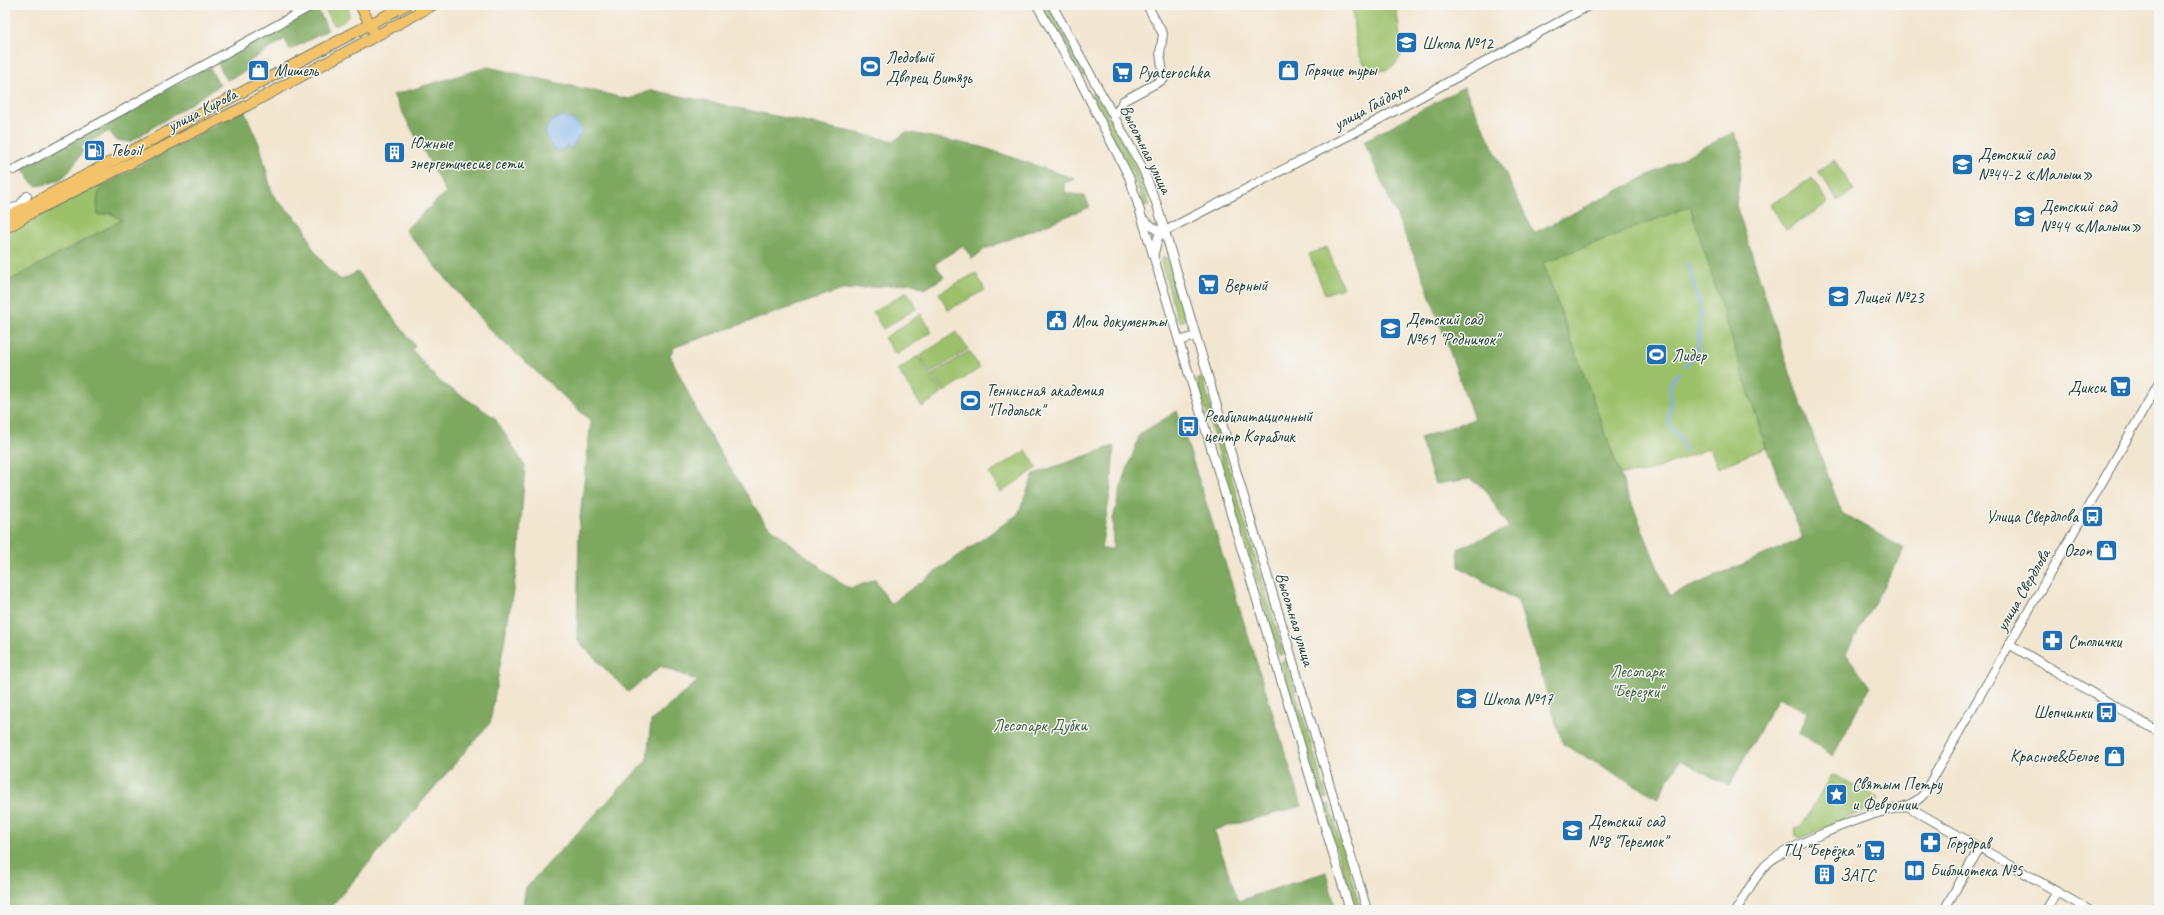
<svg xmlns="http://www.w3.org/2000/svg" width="2164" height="915" viewBox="0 0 2164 915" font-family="Caveat,sans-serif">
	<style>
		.green { fill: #9dc16a; stroke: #5e7f4f }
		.forest { fill: #7ea75e; stroke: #4e7249; fill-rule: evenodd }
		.water { fill: #7fb1ec; stroke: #4f7790 }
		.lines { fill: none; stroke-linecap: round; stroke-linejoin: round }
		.stream { stroke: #7fb1ec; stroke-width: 2.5 }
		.minor-casing { stroke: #69786b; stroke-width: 10 }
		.major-casing { stroke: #69786b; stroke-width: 12 }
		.minor { stroke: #fff; stroke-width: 8 }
		.major { stroke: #f2c36a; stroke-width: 10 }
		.labels { text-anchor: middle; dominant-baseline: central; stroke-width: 3; stroke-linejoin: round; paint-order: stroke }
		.poi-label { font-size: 17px; fill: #1f3d34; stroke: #f6f6f2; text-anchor: start }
		.street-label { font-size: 17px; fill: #1f3d34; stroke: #f6f6f2 }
		.park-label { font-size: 17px; fill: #3e5e42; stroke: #f6f6f2 }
	</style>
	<rect width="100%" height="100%" fill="#f6f6f2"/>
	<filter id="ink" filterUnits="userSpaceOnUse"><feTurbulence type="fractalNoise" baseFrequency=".025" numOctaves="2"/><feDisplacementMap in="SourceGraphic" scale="8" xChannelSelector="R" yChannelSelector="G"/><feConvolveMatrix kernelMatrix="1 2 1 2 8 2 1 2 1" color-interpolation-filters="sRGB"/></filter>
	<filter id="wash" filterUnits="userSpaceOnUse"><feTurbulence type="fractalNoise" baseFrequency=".012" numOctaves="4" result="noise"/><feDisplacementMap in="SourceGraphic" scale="16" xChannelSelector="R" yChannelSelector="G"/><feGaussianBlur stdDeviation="0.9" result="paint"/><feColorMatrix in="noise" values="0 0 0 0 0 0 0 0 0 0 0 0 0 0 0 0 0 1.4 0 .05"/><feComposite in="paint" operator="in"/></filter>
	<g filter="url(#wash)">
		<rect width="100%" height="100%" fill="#f3e6d1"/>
		<!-- green -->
		<g class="green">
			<path d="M323 5H348L349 16 343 22 334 26Z"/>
			<path d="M1042 5H1048L1085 74 1084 76H1081Z"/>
			<path d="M1352 5H1396L1402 52C1399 61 1395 67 1385 70 1352 78 1355 26 1352 5Z"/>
			<path d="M1093 92H1096L1136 169 1150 205 1145 207 1131 170 1091 95Z"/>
			<path d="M1834 160 1854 190 1838 201 1818 171Z"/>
			<path d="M1812 178 1828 203 1786 230 1770 205Z"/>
			<path d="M99 181H103V185C97 194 95 206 101 215 109 210 115 216 122 220L5 283V236L35 217Z"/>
			<path d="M1690 206 1766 447 1718 468 1710 448 1645 473 1620 474 1543 263Z"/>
			<path d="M1327 247 1343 288 1325 294 1309 254Z"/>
			<path d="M1163 257 1168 260 1185 318 1183 322 1178 320 1161 262Z"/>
			<path d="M976 273 985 290 948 310 939 293Z"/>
			<path d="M907 292 917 308 883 329 873 312Z"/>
			<path d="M921 314 932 332 896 355 884 338Z"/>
			<path d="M956 332 968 349 931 373 920 356Z"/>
			<path d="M969 351 980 368 944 392 932 375Z"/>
			<path d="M918 356 942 393 922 407 898 370Z"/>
			<path d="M1202 378 1284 654 1279 655 1197 380Z"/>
			<path d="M1026 450 1037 468 1001 492 989 474Z"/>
			<path d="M1286 660 1327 798 1322 800 1281 662Z"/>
			<path d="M1834 775 1878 798V802L1875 806 1801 838 1796 836 1794 829 1801 827 1830 777Z"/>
			<path d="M1329 804 1361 910H1355L1324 806Z"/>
		</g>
		<!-- forest -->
		<g class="forest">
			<path d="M316 6 328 30 290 50 285 39 248 62 252 68 227 80 217 62Z"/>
			<path d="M209 67 220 85 130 142 116 140 109 131 81 147 83 151C68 174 66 181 37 186L32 183 22 168Z"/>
			<path d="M488 67 629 99 652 90 894 141 906 132 982 147 1075 179 1064 183 1066 193 1085 196 1090 207 985 249 972 259 963 245 935 264 944 277 925 289 911 283 842 290 675 347 670 355 705 428 765 523 844 586 852 588 875 580 890 604 1018 514 1034 474 1114 446 1111 487 1101 549H1113V519L1121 487 1140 434 1177 411 1302 806 1214 830 1238 901 1326 872 1336 910H522L526 887 647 760 651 721 698 681 661 666 628 692 577 640 579 527 591 421 490 330 405 230 446 192 393 95Z"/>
			<path d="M1464 87 1534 233 1734 132 1743 151 1736 205 1794 385 1842 513 1904 549 1846 654 1870 687 1833 756 1800 733 1807 712 1778 698 1729 786 1680 760 1658 798 1563 744 1518 601 1459 567 1458 548 1509 528 1485 489 1470 479 1435 484 1420 438 1474 419 1422 274 1364 141ZM1690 206 1766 447 1803 538 1669 596 1620 474 1543 263Z"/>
			<path d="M244 110 260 146 271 189 275 198 304 226 312 247 328 269 341 280 358 272 415 346 412 350 439 381 494 417 525 466 518 562 490 723 328 910H5V283L122 220 111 213 98 215C97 204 96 194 103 185Z"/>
		</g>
		<!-- water -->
		<path class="water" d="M563 116 575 121 582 132 572 148 567 146 558 152 550 144 545 133C549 123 552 119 563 116Z"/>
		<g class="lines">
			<!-- stream -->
			<g class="stream">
				<path d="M1685 366 1697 354 1701 310 1688 263"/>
				<path d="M1679 373 1671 381 1669 424 1682 441 1685 450"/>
			</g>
		</g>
	</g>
	<g filter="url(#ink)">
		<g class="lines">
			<defs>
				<g id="minor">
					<path d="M1037 5 1082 85 1129 177 1136 198 1350 910"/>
					<path d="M1052 5 1143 169 1157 205 1367 910"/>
					<path d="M1114 118 1123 101 1164 79 1160 53 1163 34 1147 5"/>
					<path d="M14 170 313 5"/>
					<path d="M11 209 20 205 27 196"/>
					<path d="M1145 221 1157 230 1165 231"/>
					<path d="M1154 253 1158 237 1165 231 1367 126 1590 5"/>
					<path d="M1180 341 1195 336"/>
					<path d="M2009 644 2159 732"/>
					<path d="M1907 806 2089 910"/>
					<path d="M1736 910C1745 896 1753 879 1765 866 1780 849 1854 820 1878 813 1894 808 1911 808 1923 795L2159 383"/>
					<path d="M1944 910 1980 847"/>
					<path d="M2046 910 2057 892"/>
				</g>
				<g id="major">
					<path d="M360 5 373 30"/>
					<path d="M5 218 406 5"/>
					<path d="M5 229 36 210 248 105 433 5"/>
				</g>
			</defs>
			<!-- minor casing -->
			<use href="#minor" class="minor-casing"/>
			<!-- major casing -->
			<use href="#major" class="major-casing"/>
			<!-- minor -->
			<use href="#minor" class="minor"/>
			<!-- major -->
			<use href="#major" class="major"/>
		</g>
	</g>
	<!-- icons -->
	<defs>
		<symbol id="school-square" viewBox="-11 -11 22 22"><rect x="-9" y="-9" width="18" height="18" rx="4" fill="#1f6fb2" stroke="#f6f6f2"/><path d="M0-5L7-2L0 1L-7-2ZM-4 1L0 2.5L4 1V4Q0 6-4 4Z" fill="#fff"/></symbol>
		<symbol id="stadium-square" viewBox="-11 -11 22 22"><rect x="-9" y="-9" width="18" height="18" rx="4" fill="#1f6fb2" stroke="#f6f6f2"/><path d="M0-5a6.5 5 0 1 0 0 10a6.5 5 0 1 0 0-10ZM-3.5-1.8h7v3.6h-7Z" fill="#fff"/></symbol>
		<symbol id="shop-square" viewBox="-11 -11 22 22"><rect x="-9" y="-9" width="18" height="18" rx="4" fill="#1f6fb2" stroke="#f6f6f2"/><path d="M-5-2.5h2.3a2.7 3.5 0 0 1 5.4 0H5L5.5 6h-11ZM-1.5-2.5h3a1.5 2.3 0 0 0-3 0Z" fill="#fff"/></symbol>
		<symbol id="supermarket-square" viewBox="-11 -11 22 22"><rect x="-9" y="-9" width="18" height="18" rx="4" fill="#1f6fb2" stroke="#f6f6f2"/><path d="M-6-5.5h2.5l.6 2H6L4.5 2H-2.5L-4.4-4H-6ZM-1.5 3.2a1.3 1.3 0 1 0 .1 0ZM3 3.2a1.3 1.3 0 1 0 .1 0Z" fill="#fff"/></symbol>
		<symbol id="fuel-square" viewBox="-11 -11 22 22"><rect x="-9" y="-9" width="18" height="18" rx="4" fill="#1f6fb2" stroke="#f6f6f2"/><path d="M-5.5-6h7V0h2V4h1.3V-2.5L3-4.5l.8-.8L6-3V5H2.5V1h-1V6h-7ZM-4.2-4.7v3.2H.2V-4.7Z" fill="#fff"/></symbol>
		<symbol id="building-square" viewBox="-11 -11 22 22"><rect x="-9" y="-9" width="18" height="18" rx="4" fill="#1f6fb2" stroke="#f6f6f2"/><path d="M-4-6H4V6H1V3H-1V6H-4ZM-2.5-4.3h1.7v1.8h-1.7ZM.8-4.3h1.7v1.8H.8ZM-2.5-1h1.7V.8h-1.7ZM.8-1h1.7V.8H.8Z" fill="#fff"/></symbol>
		<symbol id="civic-square" viewBox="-11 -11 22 22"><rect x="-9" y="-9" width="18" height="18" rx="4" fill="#1f6fb2" stroke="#f6f6f2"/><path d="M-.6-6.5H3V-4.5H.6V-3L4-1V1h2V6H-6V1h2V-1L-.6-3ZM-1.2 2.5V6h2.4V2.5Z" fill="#fff"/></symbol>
		<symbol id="bus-square" viewBox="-11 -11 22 22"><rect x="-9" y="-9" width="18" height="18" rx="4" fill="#1f6fb2" stroke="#f6f6f2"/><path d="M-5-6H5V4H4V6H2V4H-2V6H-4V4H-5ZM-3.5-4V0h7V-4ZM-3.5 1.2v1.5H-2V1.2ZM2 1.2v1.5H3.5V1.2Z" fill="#fff"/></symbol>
		<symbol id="pharmacy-square" viewBox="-11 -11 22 22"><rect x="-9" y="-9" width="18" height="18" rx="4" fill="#1f6fb2" stroke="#f6f6f2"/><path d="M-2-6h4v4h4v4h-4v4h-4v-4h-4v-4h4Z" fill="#fff"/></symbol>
		<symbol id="sight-square" viewBox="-11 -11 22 22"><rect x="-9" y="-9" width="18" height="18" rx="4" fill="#1f6fb2" stroke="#f6f6f2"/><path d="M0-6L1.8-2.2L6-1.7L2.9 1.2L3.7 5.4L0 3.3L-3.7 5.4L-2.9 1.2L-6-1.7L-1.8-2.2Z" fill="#fff"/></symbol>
		<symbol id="library-square" viewBox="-11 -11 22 22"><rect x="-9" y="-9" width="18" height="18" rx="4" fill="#1f6fb2" stroke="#f6f6f2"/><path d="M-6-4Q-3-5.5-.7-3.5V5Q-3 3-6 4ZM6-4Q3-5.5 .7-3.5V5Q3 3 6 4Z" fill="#fff"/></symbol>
	</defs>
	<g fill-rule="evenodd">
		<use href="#school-square" x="1394" y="30" width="25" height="25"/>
		<use href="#stadium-square" x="858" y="54" width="25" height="25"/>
		<use href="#shop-square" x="246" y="58" width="25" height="25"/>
		<use href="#shop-square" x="1276" y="58" width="25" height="25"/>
		<use href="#supermarket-square" x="1110" y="60" width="25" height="25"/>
		<use href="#fuel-square" x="82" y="138" width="25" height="25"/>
		<use href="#building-square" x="382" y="140" width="25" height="25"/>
		<use href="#school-square" x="1950" y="152" width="25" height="25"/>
		<use href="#school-square" x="2012" y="204" width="25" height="25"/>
		<use href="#supermarket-square" x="1196" y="272" width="25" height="25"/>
		<use href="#school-square" x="1826" y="284" width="25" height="25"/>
		<use href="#civic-square" x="1044" y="308" width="25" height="25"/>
		<use href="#school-square" x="1378" y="316" width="25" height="25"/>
		<use href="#stadium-square" x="1644" y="342" width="25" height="25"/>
		<use href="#supermarket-square" x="2108" y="374" width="25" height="25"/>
		<use href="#stadium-square" x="958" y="388" width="25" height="25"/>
		<use href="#bus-square" x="1176" y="414" width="25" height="25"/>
		<use href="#bus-square" x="2080" y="504" width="25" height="25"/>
		<use href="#shop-square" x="2094" y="538" width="25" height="25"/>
		<use href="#pharmacy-square" x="2040" y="628" width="25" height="25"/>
		<use href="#school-square" x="1454" y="686" width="25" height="25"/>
		<use href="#bus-square" x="2094" y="700" width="25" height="25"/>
		<use href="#shop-square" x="2102" y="744" width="25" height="25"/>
		<use href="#sight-square" x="1824" y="782" width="25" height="25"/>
		<use href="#school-square" x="1560" y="818" width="25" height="25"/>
		<use href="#pharmacy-square" x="1918" y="830" width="25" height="25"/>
		<use href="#supermarket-square" x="1862" y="838" width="25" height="25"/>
		<use href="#library-square" x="1902" y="858" width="25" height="25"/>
		<use href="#building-square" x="1812" y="862" width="25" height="25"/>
	</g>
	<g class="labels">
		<!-- poi labels -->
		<g class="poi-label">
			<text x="1422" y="43">Школа №12</text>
			<text x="886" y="57">Ледовый<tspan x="886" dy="20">Дворец Витязь</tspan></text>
			<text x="274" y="70">Мишель</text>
			<text x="1304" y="70">Горячие туры</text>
			<text x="1138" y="72">Pyaterochka</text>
			<text x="410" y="143">Южные<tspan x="410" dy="20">энергетичесие сети</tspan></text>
			<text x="110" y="150">Teboil</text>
			<text x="1978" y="154">Детский сад<tspan x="1978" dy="20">№44-2 «Малыш»</tspan></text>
			<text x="2040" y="206">Детский сад<tspan x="2040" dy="20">№44 «Малыш»</tspan></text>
			<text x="1224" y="285">Верный</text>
			<text x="1854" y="297">Лицей №23</text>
			<text x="1406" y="319">Детский сад<tspan x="1406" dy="20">№61 "Родничок"</tspan></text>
			<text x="1072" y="321">Мои документы</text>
			<text x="1672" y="355">Лидер</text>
			<text x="2106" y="387" text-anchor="end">Дикси</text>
			<text x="986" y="390">Теннисная академия<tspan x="986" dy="20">"Подольск"</tspan></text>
			<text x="1204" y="416">Реабилитационный<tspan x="1204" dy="20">центр Кораблик</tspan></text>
			<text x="2078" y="516" text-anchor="end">Улица Свердлова</text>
			<text x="2092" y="550" text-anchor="end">Ozon</text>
			<text x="2068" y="641">Столички</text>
			<text x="1482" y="699">Школа №17</text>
			<text x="2092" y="712" text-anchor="end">Шепчинки</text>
			<text x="2098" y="756" text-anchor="end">Красное&amp;Белое</text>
			<text x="1852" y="784">Святым Петру<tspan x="1852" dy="20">и Февронии</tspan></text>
			<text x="1588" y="821">Детский сад<tspan x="1588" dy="20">№8 "Теремок"</tspan></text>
			<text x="1946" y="843">Горздрав</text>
			<text x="1858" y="850" text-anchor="end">ТЦ "Берёзка"</text>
			<text x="1930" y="870">Библиотека №5</text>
			<text x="1840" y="875">ЗАГС</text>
		</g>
		<!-- street labels -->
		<g class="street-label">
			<text transform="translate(1371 106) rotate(-28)">улица Гайдара</text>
			<text transform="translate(202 110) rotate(-27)">улица Кирова</text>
			<text transform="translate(1146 149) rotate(64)">Высотная улица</text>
			<text transform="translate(2023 590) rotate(-60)">улица Свердлова</text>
			<text transform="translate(1295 619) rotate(73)">Высотная улица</text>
		</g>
		<!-- park labels -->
		<g class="park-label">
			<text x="1637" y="671">Лесопарк<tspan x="1637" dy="20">"Березки"</tspan></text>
			<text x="1040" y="725">Лесопарк Дубки</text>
		</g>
	</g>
	<!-- margin -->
	<rect width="2164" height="915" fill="none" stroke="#f6f6f2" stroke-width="20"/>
</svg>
